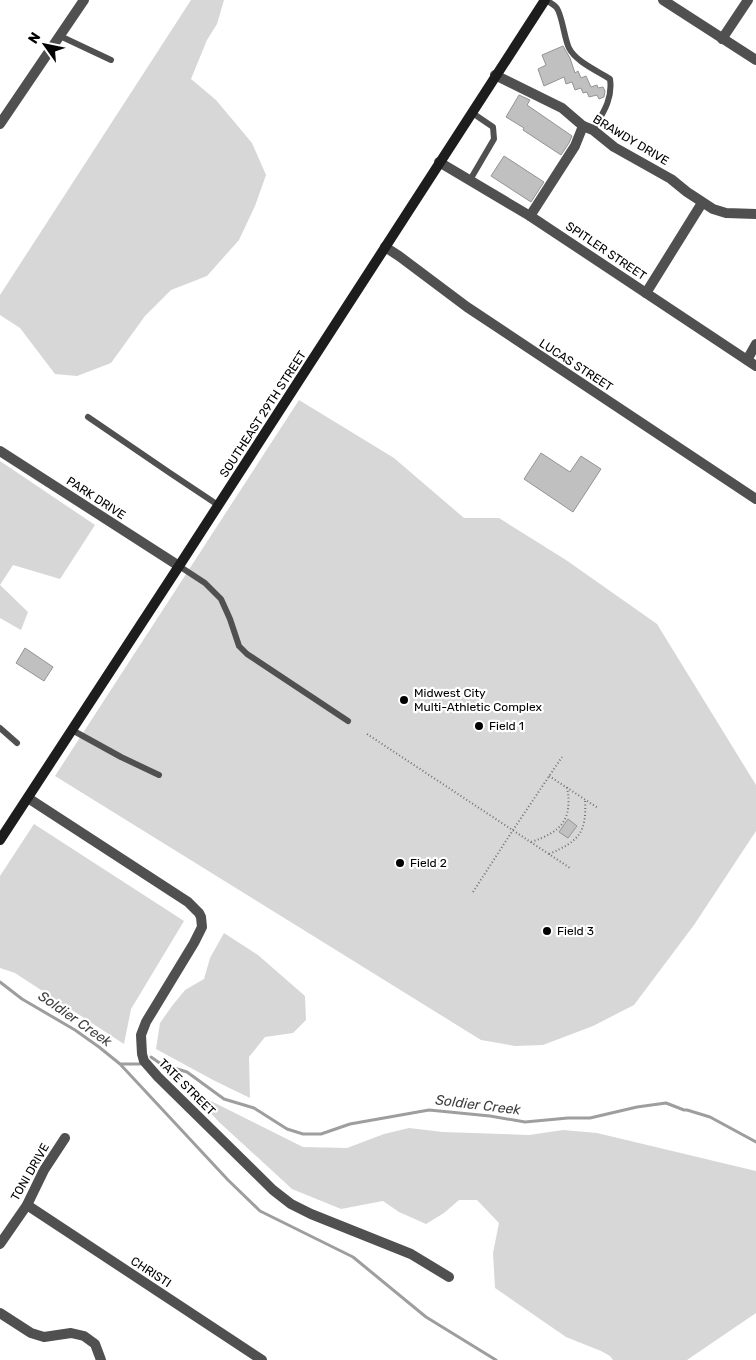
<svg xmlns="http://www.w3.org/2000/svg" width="756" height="1360" viewBox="0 0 756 1360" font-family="Rubik,sans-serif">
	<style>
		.green { fill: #d7d7d7 }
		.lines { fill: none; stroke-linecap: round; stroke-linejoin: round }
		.stream { stroke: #9e9e9e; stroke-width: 3 }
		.building { fill: #c0c0c0; stroke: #949494 }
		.path { stroke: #727272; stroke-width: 2; stroke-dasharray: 1 2.5; stroke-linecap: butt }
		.lane { stroke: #505050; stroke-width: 6 }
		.street { stroke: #505050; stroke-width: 10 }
		.secondary { stroke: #1d1d1d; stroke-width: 10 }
		.poi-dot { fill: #000; stroke: #fff; stroke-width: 2 }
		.labels { text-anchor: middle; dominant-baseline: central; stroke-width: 4.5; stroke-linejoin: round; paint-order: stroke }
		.street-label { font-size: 12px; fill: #000; stroke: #fff }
		.poi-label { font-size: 12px; fill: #000; stroke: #fff; text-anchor: start }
		.water-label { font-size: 14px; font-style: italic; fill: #3f3f3f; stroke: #fff }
	</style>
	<rect width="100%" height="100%" fill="#fff"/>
	<!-- green -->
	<g class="green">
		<path d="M191 0H224L217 24 207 40 191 79 216 100 252 143 266 175 255 206 239 240 207 276 171 290 145 316 111 363 77 376 55 374 20 328 0 315V295Z"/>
		<path d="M299 400 394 458 464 518H499L566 560 657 624 756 785V831L694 925 634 1005 593 1026 543 1045 515 1046 481 1040 55 776Z"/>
		<path d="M0 461 95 525 60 579 13 565 0 585 28 612 21 630 0 618Z"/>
		<path d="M34 824 184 921 131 1009 124 1044 15 973 0 968V876Z"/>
		<path d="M224 933 258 955 305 996 306 1020 293 1033 265 1037 249 1057 250 1098 213 1080 156 1049 160 1023 172 1006 185 990 204 979 210 958Z"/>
		<path d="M189 1090 303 1147 347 1148 384 1134 409 1128 443 1132 529 1135 563 1130 597 1133 756 1171V1313L687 1360H613L610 1356 601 1351 566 1337 495 1288 493 1253 499 1223 477 1200H459L444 1213 426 1224 399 1212 383 1201 341 1209 292 1189 219 1122Z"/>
	</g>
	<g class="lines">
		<!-- stream -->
		<g class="stream">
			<path d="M0 982 22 999 75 1030 99 1047 120 1064 228 1180 260 1211 353 1257 426 1317 496 1360"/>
			<path d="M151 1057 161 1064 187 1072 224 1099 254 1108 287 1129 303 1134H321L350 1124 429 1110 490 1116 525 1122 568 1118H590L637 1107 666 1103 684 1110H687L710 1117 756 1142"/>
			<path d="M121 1064H140"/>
		</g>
	</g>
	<!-- building -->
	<g class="building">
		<path d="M563 46 570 58 575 73 578 71 581 78 586 76 591 87 597 85 598 88 603 87 605 91 604 97 599 99 597 95 589 97 587 92 583 93 581 88 575 90 572 82 566 84 564 77 544 86 538 69 546 65 542 55Z"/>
		<path d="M519 95 530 100 527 105 572 136 569 143 561 155 523 130 524 128 506 117Z"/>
		<path d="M504 156 544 182 531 202 491 176Z"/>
		<path d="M541 453 570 472 581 456 601 469 573 512 524 479Z"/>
		<path d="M25 648 53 667 44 681 16 663Z"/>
		<path d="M568 819 577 826 568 838 559 832Z"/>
	</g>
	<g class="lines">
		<!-- path -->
		<g class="path">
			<path d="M367 734 570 868"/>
			<path d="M549 776 598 808"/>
			<path d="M531 842C561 832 573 820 567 787"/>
			<path d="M549 854C579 841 587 833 585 799"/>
			<path d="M473 892 513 830 562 757"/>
		</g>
		<!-- lane -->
		<g class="lane">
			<path d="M546 0C549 2 553 4 556 7 562 13 564 38 569 48 576 62 598 71 610 79 613 99 603 113 593 130"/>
			<path d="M60 36 111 60"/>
			<path d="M470 180 494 139 493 127 471 112"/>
			<path d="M88 417 170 473 218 505"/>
			<path d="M179 566 205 583 221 599 230 619 239 646 247 654 348 721"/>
			<path d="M0 728 17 743"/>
			<path d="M72 730 121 757 159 775"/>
		</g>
		<!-- street -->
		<g class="street">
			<path d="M663 0 756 60"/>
			<path d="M722 39 748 0"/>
			<path d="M495 75 562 108 583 126 593 130 614 147 671 179 687 192 713 209 726 213 756 214"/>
			<path d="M0 124 84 0"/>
			<path d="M439 162 530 216 756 366"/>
			<path d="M530 216 575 146 583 126"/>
			<path d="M385 247 399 256 467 307 756 499"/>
			<path d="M646 293 702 203"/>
			<path d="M747 360 756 344"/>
			<path d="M0 451 179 566"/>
			<path d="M28 798 188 902 199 913 201 917 202 927 194 943 146 1022 141 1035 142 1054 144 1061 158 1077 273 1190 291 1204 311 1214 411 1254 449 1277"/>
			<path d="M27 1205 262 1360"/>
			<path d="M0 1244 27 1205 44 1170 65 1138"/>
			<path d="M0 1313 31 1333 44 1337 71 1333 84 1336 95 1344 101 1360"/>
		</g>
		<!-- secondary -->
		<path class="secondary" d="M0 840 179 566 545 0"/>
	</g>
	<!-- markers -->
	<g class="poi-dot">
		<circle cx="404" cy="700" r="5"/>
		<circle cx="479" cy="726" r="5"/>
		<circle cx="400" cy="863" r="5"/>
		<circle cx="547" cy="931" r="5"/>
	</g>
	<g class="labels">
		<!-- street labels -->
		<g class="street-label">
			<text transform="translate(631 140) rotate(31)">BRAWDY DRIVE</text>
			<text transform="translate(606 251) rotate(34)">SPITLER STREET</text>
			<text transform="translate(576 365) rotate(33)">LUCAS STREET</text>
			<text transform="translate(263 414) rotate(-57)">SOUTHEAST 29TH STREET</text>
			<text transform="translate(96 498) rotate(33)">PARK DRIVE</text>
			<text transform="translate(187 1087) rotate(45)">TATE STREET</text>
			<text transform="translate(30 1172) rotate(-60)">TONI DRIVE</text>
			<text transform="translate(151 1272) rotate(33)">CHRISTI</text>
		</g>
		<!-- poi labels -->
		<g class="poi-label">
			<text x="414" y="693">Midwest City<tspan x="414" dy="14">Multi-Athletic Complex</tspan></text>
			<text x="489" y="726">Field 1</text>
			<text x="410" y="863">Field 2</text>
			<text x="557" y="931">Field 3</text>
		</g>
		<!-- water labels -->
		<g class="water-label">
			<text transform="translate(75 1019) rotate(35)">Soldier Creek</text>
			<text transform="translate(478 1105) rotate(7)">Soldier Creek</text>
		</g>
	</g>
	<!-- north arrow -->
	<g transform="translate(45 45) rotate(303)" stroke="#ffffff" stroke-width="4" paint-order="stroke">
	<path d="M0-4L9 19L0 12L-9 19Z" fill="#000000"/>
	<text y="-8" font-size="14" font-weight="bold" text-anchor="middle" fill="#000000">N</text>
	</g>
</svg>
